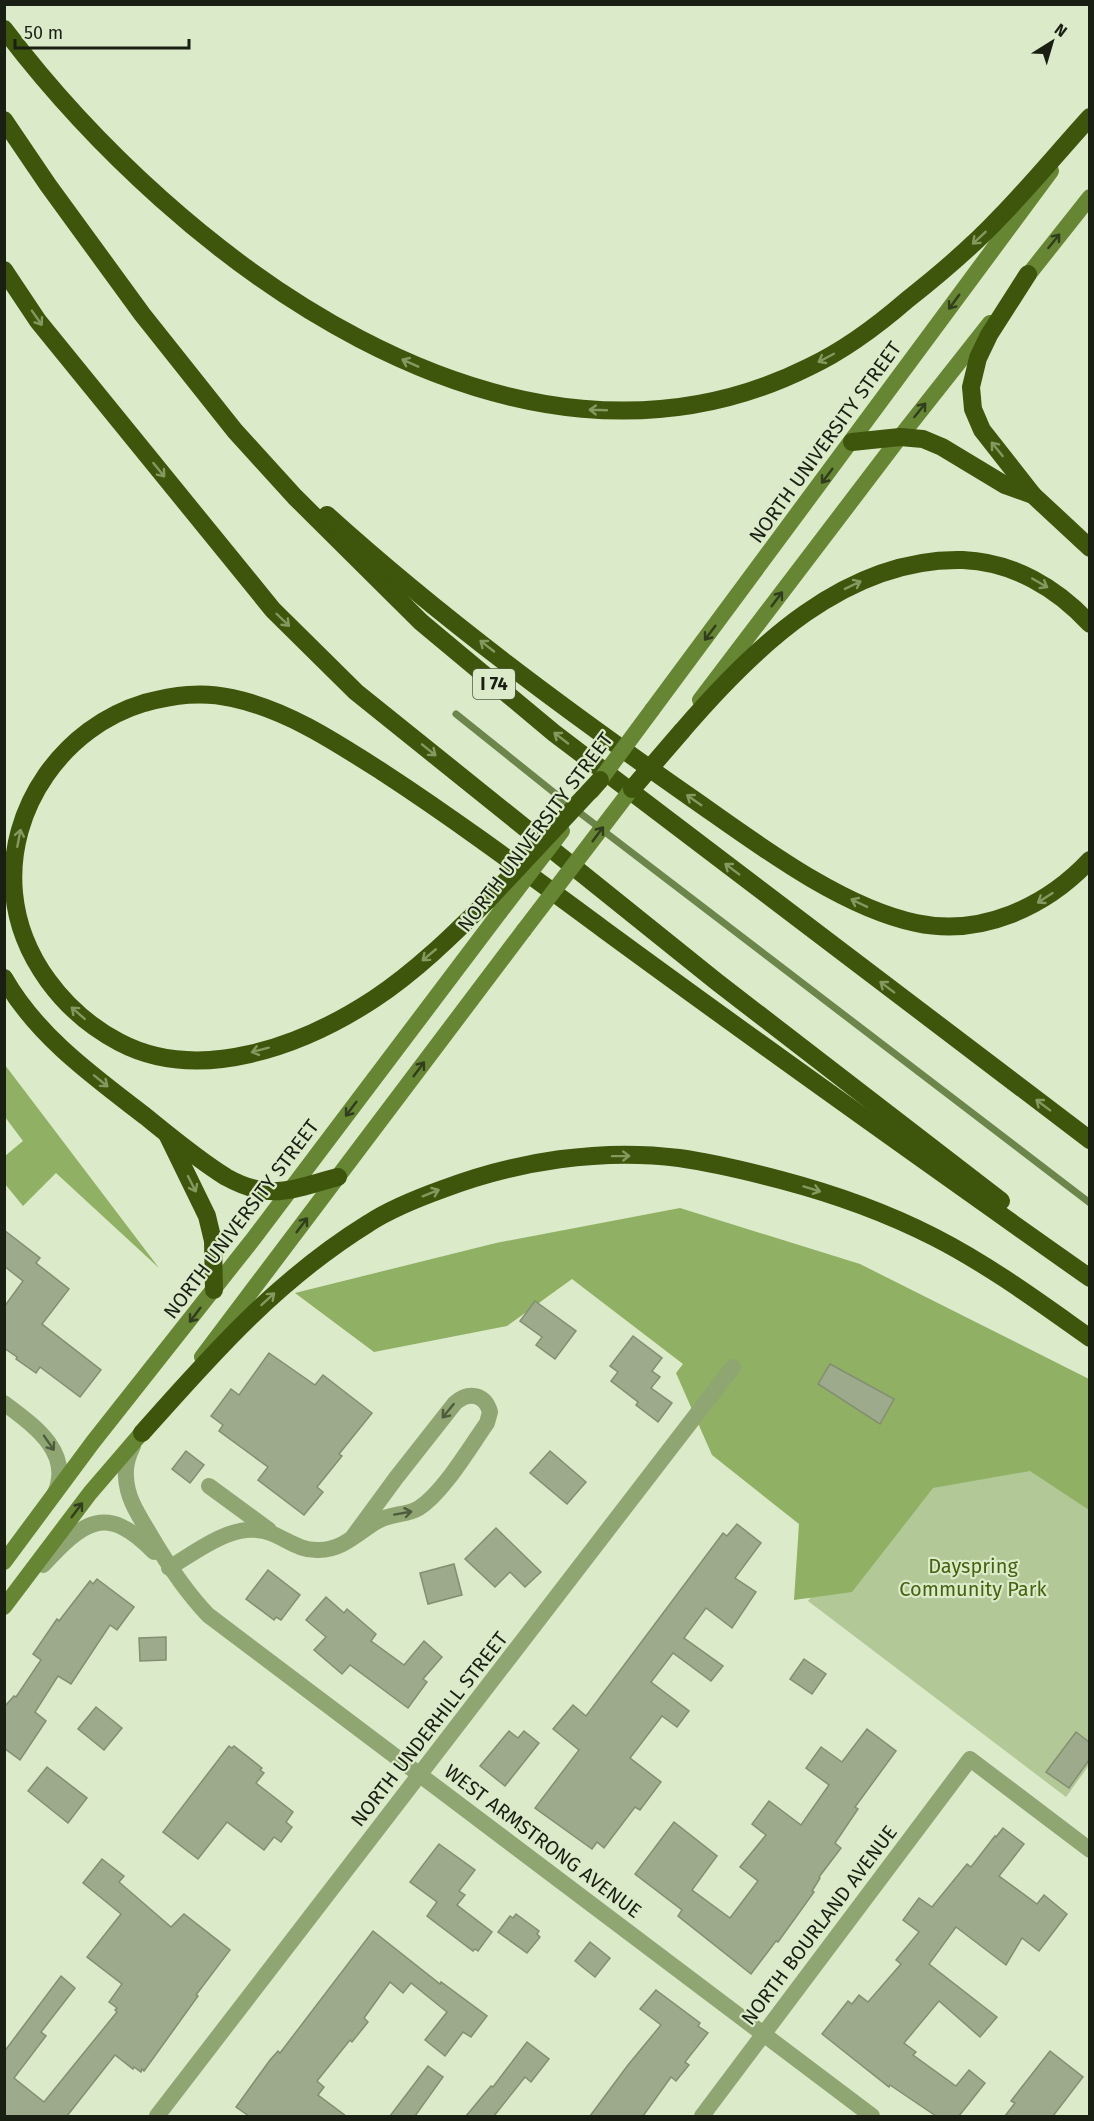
<svg xmlns="http://www.w3.org/2000/svg" width="1094" height="2121" viewBox="0 0 1094 2121" font-family="'Fira Sans',sans-serif">
	<style>
		.green { fill: #b2c897 }
		.forest { fill: #90b063 }
		.lines { fill: none; stroke-linecap: round; stroke-linejoin: round }
		.stream { stroke: #6c854b; stroke-width: 7 }
		.building { fill: #9dab8c; stroke: #828f71; stroke-width: 1.5 }
		.minor { stroke: #8fa672; stroke-width: 16 }
		.secondary { stroke: #668634; stroke-width: 16 }
		.motorway { stroke: #3d560b; stroke-width: 18 }
		.secondary-bridge { stroke: #668634; stroke-width: 16 }
		.motorway-bridge { stroke: #3d560b; stroke-width: 18 }
		.oneway { stroke: #849960 }
		.oneway2 { stroke: #303e1d }
		.oneway3 { stroke: #4e5c3e }
		.labels { text-anchor: middle; dominant-baseline: central; stroke-width: 4.5; stroke-linejoin: round; paint-order: stroke }
		.shield { fill: #dbeac9; stroke: #535c4a; stroke-width: 1.5 }
		.shield-label { font-size: 18px; font-weight: bold; fill: #191f13 }
		.street-label { font-size: 20px; fill: #191f13; stroke: #dbeac9 }
		.park-label { font-size: 20px; fill: #45620c; stroke: #dbeac9 }
	</style>
	<rect width="100%" height="100%" fill="#dbeac9"/>
	<!-- green -->
	<path class="green" d="M981 1373 1089 1411V1765L1066 1797 808 1601Z"/>
	<!-- forest -->
	<g class="forest">
		<path d="M4 1065H5L159 1268 56 1173 23 1206 5 1184V1156L23 1141 5 1117Z"/>
		<path d="M680 1208 860 1264 1089 1379V1510L1030 1471 933 1488 852 1592 794 1600 799 1524 712 1455 676 1373 683 1364 572 1279 507 1326 374 1352 295 1293 496 1243Z"/>
	</g>
	<g class="lines">
		<!-- stream -->
		<path class="stream" d="M456 714 567 803 1090 1203"/>
	</g>
	<!-- building -->
	<g class="building">
		<path d="M4 1230 40 1258 36 1263 69 1289 42 1324 101 1370 80 1397 40 1367 36 1373 16 1359 17 1357 4 1348V1307L23 1281 4 1266Z"/>
		<path d="M535 1301 576 1331 555 1359 536 1345 542 1337 520 1321Z"/>
		<path d="M633 1336 662 1358 652 1371 660 1377 651 1388 672 1403 658 1422 636 1405 638 1402 611 1381 618 1372 610 1366Z"/>
		<path d="M269 1353 315 1385 323 1375 372 1413 339 1454 342 1456 317 1487 323 1492 304 1515 258 1480 268 1467 219 1431 223 1425 211 1416 231 1389 239 1395Z"/>
		<path d="M830 1364 894 1399 880 1424 818 1384Z"/>
		<path d="M186 1451 204 1465 190 1483 172 1469Z"/>
		<path d="M550 1451 586 1482 567 1504 530 1473Z"/>
		<path d="M737 1524 761 1543 735 1578 756 1592 732 1628 706 1608 684 1638 723 1666 711 1681 673 1653 651 1682 689 1711 677 1727 662 1716 630 1758 661 1782 640 1810 635 1807 604 1848 597 1842 592 1849 535 1808 579 1750 553 1729 573 1705 586 1716 723 1533 727 1536Z"/>
		<path d="M496 1528 541 1572 525 1587 510 1572 495 1587 465 1559Z"/>
		<path d="M454 1564 462 1595 428 1604 420 1573Z"/>
		<path d="M268 1570 300 1595 281 1620 276 1617 274 1620 246 1599Z"/>
		<path d="M97 1579 134 1607 117 1630 110 1625 71 1684 58 1676 35 1712 46 1721 20 1760 4 1748V1707L14 1696 16 1697 41 1660 33 1654 57 1619 59 1621 90 1581 93 1584Z"/>
		<path d="M326 1597 344 1613 347 1609 376 1634 371 1641 404 1665 424 1641 442 1657 423 1679 427 1682 408 1708 350 1665 342 1674 314 1650 326 1637 306 1620Z"/>
		<path d="M166 1637V1660L140 1661 139 1638Z"/>
		<path d="M804 1659 826 1674 812 1694 790 1679Z"/>
		<path d="M96 1707 122 1728 104 1750 78 1729Z"/>
		<path d="M867 1729 896 1751 855 1807 858 1809 835 1843 841 1848 819 1877 820 1878 812 1891 814 1892 778 1942 776 1941 751 1974 678 1916 682 1910 635 1874 674 1822 717 1856 692 1890 730 1918 758 1881 740 1867 766 1835 752 1824 769 1801 801 1825 829 1785 806 1768 821 1747 842 1762Z"/>
		<path d="M509 1731 518 1738 524 1731 539 1743 505 1786 480 1766Z"/>
		<path d="M1076 1732 1089 1742V1760L1069 1788 1046 1772Z"/>
		<path d="M229 1746 232 1748 234 1746 262 1768 260 1770 264 1773 256 1783 293 1812 286 1822 292 1827 281 1842 274 1837 264 1850 227 1822 198 1859 163 1832Z"/>
		<path d="M47 1767 87 1798 68 1823 28 1791Z"/>
		<path d="M1003 1828 1024 1844 999 1876 1037 1904 1044 1895 1067 1914 1039 1951 1022 1938 1006 1965 956 1927 929 1964 997 2017 980 2037 939 2001 904 2043 916 2052 913 2055 956 2086 969 2070 985 2083 959 2116H936L890 2085 889 2087 822 2034 848 2001 852 2004 859 1995 868 2002 901 1964 896 1960 919 1932 903 1920 919 1898 932 1907 967 1864 971 1867 995 1836 996 1837Z"/>
		<path d="M439 1844 475 1870 459 1891 465 1895 457 1905 492 1932 478 1951 475 1949 473 1951 427 1916 437 1902 410 1882Z"/>
		<path d="M102 1859 124 1876 119 1882 171 1927 184 1914 230 1950 196 1995 198 1996 144 2071 142 2069 141 2072 134 2067 133 2069 115 2055 67 2116H4V2052L61 1976 75 1988 41 2032 46 2036 14 2078 44 2102 117 2012 115 2010 117 2008 109 2002 122 1984 87 1957 121 1914 83 1883Z"/>
		<path d="M516 1914 539 1931 537 1934 540 1937 527 1953 498 1932 510 1916 513 1918Z"/>
		<path d="M373 1931 440 1984 441 1982 487 2016 471 2037 463 2032 445 2056 425 2040 447 2012 411 1983 403 1993 390 1982 364 2018 368 2022 352 2042 350 2040 317 2081 324 2087 318 2095 346 2116H249L236 2107 270 2060 278 2051 280 2053Z"/>
		<path d="M590 1942 610 1958 595 1977 575 1961Z"/>
		<path d="M656 1990 700 2023 698 2026 708 2033 685 2062 689 2065 676 2081 671 2077 643 2116H590L628 2065 661 2025 640 2009Z"/>
		<path d="M527 2042 549 2059 531 2082 525 2077 494 2116H466L491 2086 493 2087Z"/>
		<path d="M1050 2051 1083 2077 1053 2116H1005L1015 2103 1011 2101Z"/>
		<path d="M428 2066 443 2077 415 2116H390Z"/>
	</g>
	<g class="lines">
		<!-- minor -->
		<g class="minor">
			<path d="M4 1403C33 1425 73 1452 55 1493"/>
			<path d="M133 1446C128 1456 125 1465 126 1477 127 1500 140 1517 151 1536 168 1565 185 1591 208 1615L872 2116"/>
			<path d="M209 1486 269 1530"/>
			<path d="M43 1565C83 1522 106 1502 154 1552"/>
			<path d="M169 1568C199 1550 237 1518 273 1534 289 1541 301 1551 319 1550 342 1550 358 1533 376 1522 390 1513 406 1516 419 1508 443 1493 470 1447 487 1423L490 1412C485 1394 469 1391 455 1403L396 1478 352 1538"/>
			<path d="M157 2116 733 1367"/>
			<path d="M702 2116 970 1759 1090 1850"/>
		</g>
		<!-- secondary -->
		<g class="secondary">
			<path d="M1021 284 1090 197"/>
			<path d="M700 700 900 437 990 323"/>
			<path d="M652 710 1051 171"/>
			<path d="M202 1357 524 930"/>
			<path d="M4 1562 93 1442 254 1238 500 912"/>
			<path d="M4 1607 90 1493 151 1422"/>
		</g>
		<!-- motorway -->
		<g class="motorway">
			<path d="M4 29C177 257 512 515 809 367 845 350 877 326 907 300 940 274 972 247 1001 216 1032 184 1060 150 1090 117"/>
			<path d="M4 120 48 185 142 314 235 431 295 497 421 622 554 733 1090 1140"/>
			<path d="M4 270 38 321 273 610 356 692 717 982 1001 1201"/>
			<path d="M1028 274 989 335 978 358 971 387 973 409 982 430 1033 495 1090 548"/>
			<path d="M852 442 900 437 923 439 942 447 1005 485 1033 495"/>
			<path d="M327 515C441 618 567 711 693 799 756 843 840 907 916 923 981 937 1046 907 1090 860"/>
			<path d="M682 731C753 648 846 557 963 560 1013 562 1057 588 1090 624"/>
			<path d="M487 901C452 936 415 972 374 999 304 1045 200 1085 119 1042 64 1013 20 957 14 893 6 808 64 727 144 703 174 695 202 691 232 698 288 710 337 743 384 773 459 822 531 876 603 929 764 1047 927 1163 1090 1278"/>
			<path d="M4 978C37 1036 93 1076 145 1116 171 1137 197 1159 226 1177 271 1202 292 1189 338 1177"/>
			<path d="M168 1136 207 1216 213 1241 214 1290"/>
			<path d="M142 1433C213 1353 277 1280 369 1223 392 1208 418 1198 443 1189 517 1161 601 1148 679 1158 714 1163 747 1171 781 1180 834 1194 885 1212 934 1237 989 1265 1039 1302 1090 1338"/>
		</g>
		<!-- secondary-bridge -->
		<g class="secondary-bridge">
			<path d="M592 791 652 710"/>
			<path d="M500 912 562 831"/>
			<path d="M524 930 640 778"/>
		</g>
		<!-- motorway-bridge -->
		<g class="motorway-bridge">
			<path d="M632 789 682 731"/>
			<path d="M487 901 600 780"/>
		</g>
	</g>
	<!-- one-way arrows -->
	<defs><path id="oneway-shaft" d="M-6 0H5M1.5-3L5.5 0L1.5 3" fill="none" stroke-width="1.6" stroke-linecap="round" stroke-linejoin="round" transform="scale(1.5)"/></defs>
	<g class="oneway">
		<use href="#oneway-shaft" transform="translate(979 238) rotate(137)"/>
		<use href="#oneway-shaft" transform="translate(37 318) rotate(55)"/>
		<use href="#oneway-shaft" transform="translate(826 358) rotate(152)"/>
		<use href="#oneway-shaft" transform="translate(410 363) rotate(-156)"/>
		<use href="#oneway-shaft" transform="translate(598 410) rotate(-178)"/>
		<use href="#oneway-shaft" transform="translate(997 449) rotate(-129)"/>
		<use href="#oneway-shaft" transform="translate(159 470) rotate(51)"/>
		<use href="#oneway-shaft" transform="translate(1040 583) rotate(30)"/>
		<use href="#oneway-shaft" transform="translate(853 585) rotate(-26)"/>
		<use href="#oneway-shaft" transform="translate(283 620) rotate(44)"/>
		<use href="#oneway-shaft" transform="translate(487 646) rotate(-142)"/>
		<use href="#oneway-shaft" transform="translate(561 738) rotate(-142)"/>
		<use href="#oneway-shaft" transform="translate(429 750) rotate(39)"/>
		<use href="#oneway-shaft" transform="translate(694 800) rotate(-145)"/>
		<use href="#oneway-shaft" transform="translate(19 838) rotate(-79)"/>
		<use href="#oneway-shaft" transform="translate(732 869) rotate(-143)"/>
		<use href="#oneway-shaft" transform="translate(1045 898) rotate(147)"/>
		<use href="#oneway-shaft" transform="translate(859 903) rotate(-154)"/>
		<use href="#oneway-shaft" transform="translate(429 955) rotate(140)"/>
		<use href="#oneway-shaft" transform="translate(887 987) rotate(-143)"/>
		<use href="#oneway-shaft" transform="translate(78 1013) rotate(-139)"/>
		<use href="#oneway-shaft" transform="translate(260 1050) rotate(165)"/>
		<use href="#oneway-shaft" transform="translate(101 1081) rotate(39)"/>
		<use href="#oneway-shaft" transform="translate(1043 1105) rotate(-143)"/>
		<use href="#oneway-shaft" transform="translate(621 1156) rotate(-1)"/>
		<use href="#oneway-shaft" transform="translate(192 1184) rotate(63)"/>
		<use href="#oneway-shaft" transform="translate(812 1189) rotate(17)"/>
		<use href="#oneway-shaft" transform="translate(431 1193) rotate(-22)"/>
		<use href="#oneway-shaft" transform="translate(268 1299) rotate(-42)"/>
	</g>
	<g class="oneway2">
		<use href="#oneway-shaft" transform="translate(1054 241) rotate(-51)"/>
		<use href="#oneway-shaft" transform="translate(954 302) rotate(126)"/>
		<use href="#oneway-shaft" transform="translate(920 410) rotate(-51)"/>
		<use href="#oneway-shaft" transform="translate(827 476) rotate(127)"/>
		<use href="#oneway-shaft" transform="translate(777 599) rotate(-53)"/>
		<use href="#oneway-shaft" transform="translate(710 633) rotate(127)"/>
		<use href="#oneway-shaft" transform="translate(598 834) rotate(-53)"/>
		<use href="#oneway-shaft" transform="translate(419 1069) rotate(-53)"/>
		<use href="#oneway-shaft" transform="translate(351 1109) rotate(127)"/>
		<use href="#oneway-shaft" transform="translate(302 1225) rotate(-53)"/>
		<use href="#oneway-shaft" transform="translate(195 1315) rotate(127)"/>
		<use href="#oneway-shaft" transform="translate(77 1510) rotate(-53)"/>
	</g>
	<g class="oneway3">
		<use href="#oneway-shaft" transform="translate(448 1411) rotate(129)"/>
		<use href="#oneway-shaft" transform="translate(49 1443) rotate(55)"/>
		<use href="#oneway-shaft" transform="translate(403 1513) rotate(-10)"/>
	</g>
	<g class="labels">
		<!-- shield labels -->
		<rect class="shield" x="473" y="669" width="42" height="30" rx="4.5"/>
		<g class="shield-label">
			<text x="494" y="684">I 74</text>
		</g>
		<!-- street labels -->
		<g class="street-label">
			<text transform="translate(825 442) rotate(-54)">NORTH UNIVERSITY STREET</text>
			<text transform="translate(535 832) rotate(-53)">NORTH UNIVERSITY STREET</text>
			<text transform="translate(241 1219) rotate(-53)">NORTH UNIVERSITY STREET</text>
			<text transform="translate(429 1729) rotate(-52)">NORTH UNDERHILL STREET</text>
			<text transform="translate(543 1841) rotate(37)">WEST ARMSTRONG AVENUE</text>
			<text transform="translate(819 1925) rotate(-53)">NORTH BOURLAND AVENUE</text>
		</g>
		<!-- park labels -->
		<g class="park-label">
			<text x="973" y="1566">Dayspring<tspan x="973" dy="23">Community Park</tspan></text>
		</g>
	</g>
	<!-- border -->
	<rect width="1094" height="2121" fill="none" stroke="#191f13" stroke-width="12"/>
	<!-- north arrow -->
	<g transform="translate(1052 42) rotate(37)" stroke="#dbeac9" stroke-width="4.5" paint-order="stroke">
	<path d="M0-4.5L10 22L0 15L-10 22Z" fill="#191f13"/>
	<text y="-9" font-size="16" font-weight="bold" text-anchor="middle" fill="#191f13">N</text>
	</g>
	<!-- scale -->
	<path d="M15 39v9h174v-9" fill="none" stroke="#191f13" stroke-width="3"/>
	<text x="24" y="39" font-size="18" fill="#191f13" stroke="#dbeac9" stroke-width="4.5" paint-order="stroke">50 m</text>
</svg>
